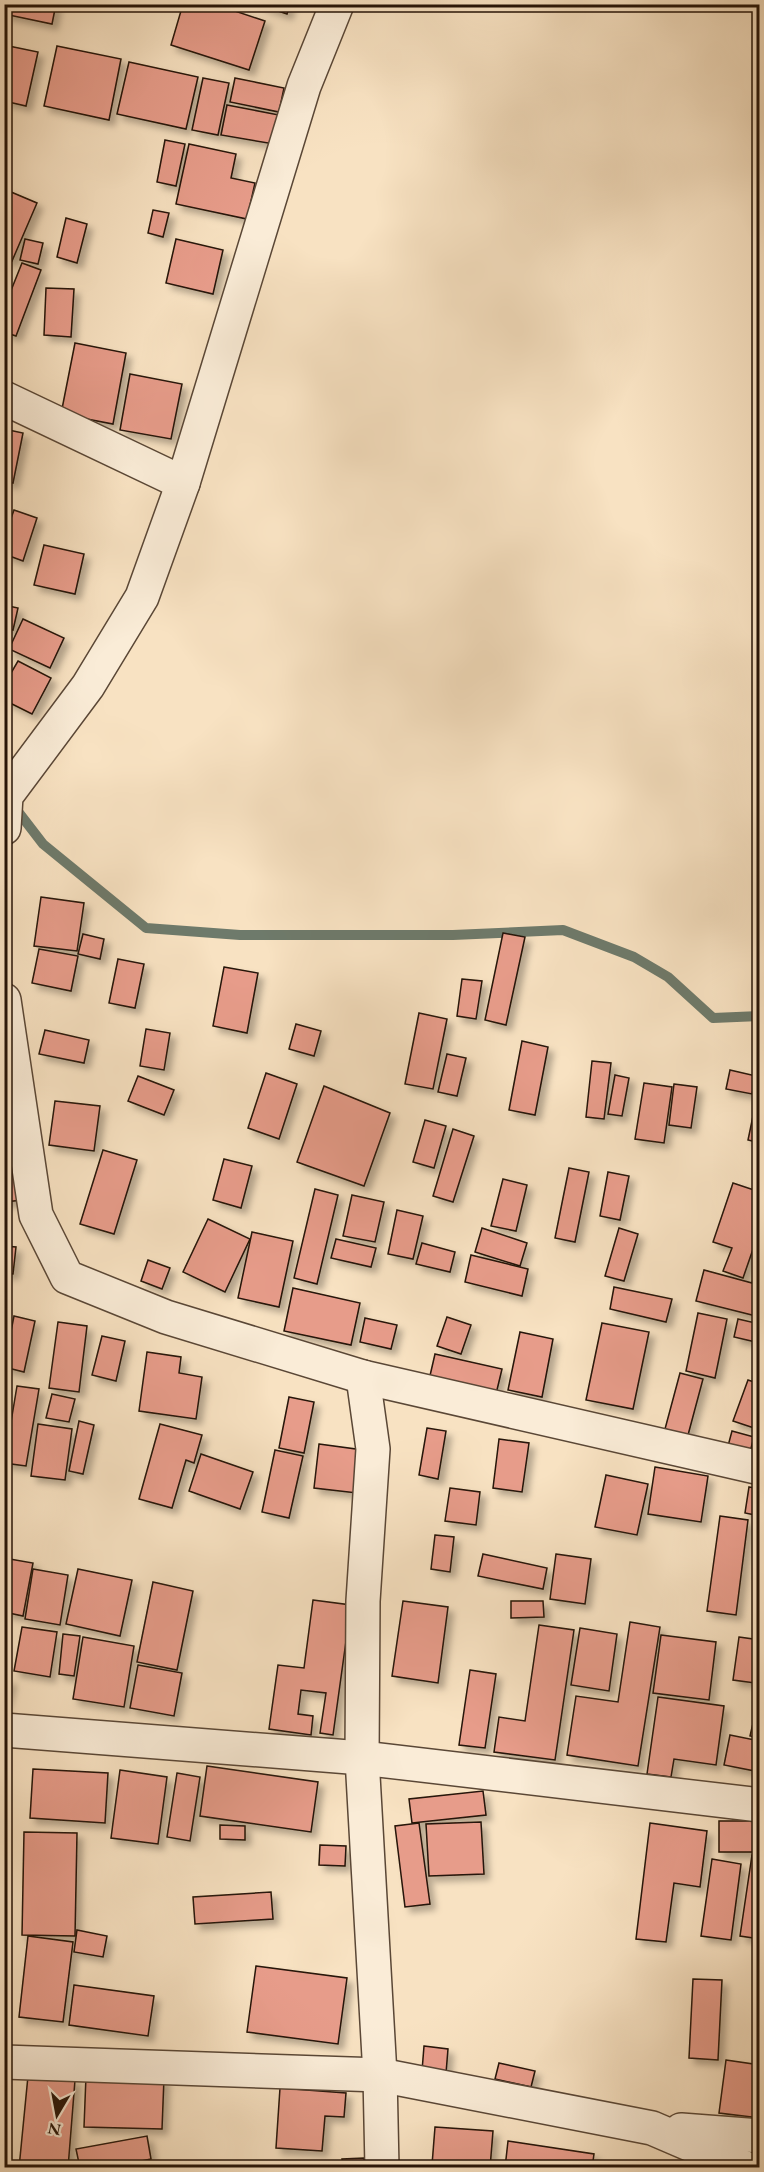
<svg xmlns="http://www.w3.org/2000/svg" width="764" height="2172" viewBox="0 0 764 2172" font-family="'EB Garamond',serif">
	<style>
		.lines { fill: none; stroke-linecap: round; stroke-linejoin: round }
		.stream { stroke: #6e7a6b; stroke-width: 10 }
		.building { fill: #e79c8a; stroke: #251307; stroke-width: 1.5; filter: url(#shadow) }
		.street-casing { stroke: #5a4736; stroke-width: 36 }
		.street { stroke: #faecd7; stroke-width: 33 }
	</style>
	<defs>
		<filter id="shadow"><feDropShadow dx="5.5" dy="5.5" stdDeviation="3" flood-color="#0004"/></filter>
	</defs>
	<rect width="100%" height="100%" fill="#f8e2c2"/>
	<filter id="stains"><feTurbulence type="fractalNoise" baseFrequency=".00333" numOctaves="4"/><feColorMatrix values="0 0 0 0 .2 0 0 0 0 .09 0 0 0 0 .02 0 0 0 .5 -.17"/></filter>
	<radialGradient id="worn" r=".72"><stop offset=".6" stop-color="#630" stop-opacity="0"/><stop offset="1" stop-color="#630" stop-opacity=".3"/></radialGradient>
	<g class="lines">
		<!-- stream -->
		<path class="stream" d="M13 805 43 844 146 928 240 935H453L563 930 634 957 668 977 713 1018 760 1016"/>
	</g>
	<!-- building -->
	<g class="building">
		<path d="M4 4H56L52 24 4 14Z"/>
		<path d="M183 4H214L265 21 249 70 171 45Z"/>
		<path d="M258 4H290L287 14Z"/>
		<path d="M4 45 38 52 26 106 4 101Z"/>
		<path d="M57 46 121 59 109 120 44 106Z"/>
		<path d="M129 62 198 77 186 129 117 114Z"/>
		<path d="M203 78 229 83 218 135 192 130Z"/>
		<path d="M235 78 284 88 279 112 230 102Z"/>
		<path d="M227 105 279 115 274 144 221 135Z"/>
		<path d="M165 140 185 144 176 186 157 182Z"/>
		<path d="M189 144 236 154 231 178 255 183 247 219 176 204Z"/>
		<path d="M4 189 37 203 12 261 4 258Z"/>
		<path d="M153 210 169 213 163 237 148 233Z"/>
		<path d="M66 218 87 224 77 263 57 257Z"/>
		<path d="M25 239 43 243 38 264 20 260Z"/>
		<path d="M176 239 223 250 213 294 166 283Z"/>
		<path d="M22 263 41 270 16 336 4 332V308Z"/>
		<path d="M46 288 74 289 71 337 44 335Z"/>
		<path d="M75 343 126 353 113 424 61 414Z"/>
		<path d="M130 374 182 384 171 439 120 430Z"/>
		<path d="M4 429 23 433 13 483 4 481Z"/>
		<path d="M14 510 37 518 23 561 4 554V538Z"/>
		<path d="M44 545 84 554 75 594 34 585Z"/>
		<path d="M4 605 18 608 13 630 4 628Z"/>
		<path d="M23 619 64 638 50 668 9 649Z"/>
		<path d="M18 661 51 678 32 714 4 700V685Z"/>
		<path d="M41 897 84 903 77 951 34 946Z"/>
		<path d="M503 933 525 937 506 1025 485 1020Z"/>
		<path d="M83 934 104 939 100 959 78 954Z"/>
		<path d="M39 949 78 956 71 991 32 983Z"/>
		<path d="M118 959 144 964 135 1008 109 1003Z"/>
		<path d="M224 967 258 973 247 1033 213 1026Z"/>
		<path d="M462 979 482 981 476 1019 457 1016Z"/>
		<path d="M419 1013 447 1019 433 1089 405 1084Z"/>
		<path d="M296 1024 321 1031 314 1056 289 1049Z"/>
		<path d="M146 1029 170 1033 164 1070 140 1066Z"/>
		<path d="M45 1030 89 1040 84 1063 39 1054Z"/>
		<path d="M522 1041 548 1047 535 1115 509 1110Z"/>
		<path d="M447 1054 466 1058 457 1096 438 1092Z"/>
		<path d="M592 1061 611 1063 604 1119 586 1117Z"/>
		<path d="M730 1070 756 1076 752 1094 726 1089Z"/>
		<path d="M266 1073 297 1084 279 1139 248 1128Z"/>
		<path d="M615 1075 629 1078 622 1116 608 1114Z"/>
		<path d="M138 1076 174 1090 164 1115 128 1101Z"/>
		<path d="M644 1083 672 1087 664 1143 635 1139Z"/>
		<path d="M674 1084 697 1087 691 1128 669 1125Z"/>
		<path d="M324 1086 390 1113 364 1186 297 1162Z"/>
		<path d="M55 1101 100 1106 94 1151 49 1145Z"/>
		<path d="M753 1116 760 1118V1143L748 1140Z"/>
		<path d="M425 1120 446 1126 434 1168 413 1162Z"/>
		<path d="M453 1129 474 1136 453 1202 433 1196Z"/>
		<path d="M4 1130 13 1132 10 1153 4 1152Z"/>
		<path d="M103 1150 137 1160 114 1234 80 1224Z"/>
		<path d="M20 1154 23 1200 4 1202V1155Z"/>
		<path d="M224 1159 252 1166 241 1208 213 1200Z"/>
		<path d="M569 1168 589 1172 575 1242 555 1238Z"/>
		<path d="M608 1172 629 1176 620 1220 600 1216Z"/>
		<path d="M503 1179 527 1185 516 1231 491 1226Z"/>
		<path d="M733 1183 760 1192V1229L743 1278 723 1271 732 1248 713 1242Z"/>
		<path d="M315 1189 338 1195 317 1284 294 1278Z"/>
		<path d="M352 1195 384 1202 375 1242 343 1236Z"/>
		<path d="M397 1210 423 1216 413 1259 388 1254Z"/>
		<path d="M208 1219 250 1239 225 1292 183 1272Z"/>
		<path d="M482 1228 527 1243 520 1266 475 1252Z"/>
		<path d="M619 1228 638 1234 624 1281 605 1276Z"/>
		<path d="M252 1232 293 1241 279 1307 238 1298Z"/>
		<path d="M336 1239 376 1248 371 1267 331 1258Z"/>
		<path d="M422 1243 455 1252 450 1272 416 1264Z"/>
		<path d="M4 1246 16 1247 13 1274 4 1273Z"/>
		<path d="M471 1255 528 1269 522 1296 465 1282Z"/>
		<path d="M759 1256 760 1317 696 1301 704 1270 752 1283Z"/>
		<path d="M148 1260 170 1268 162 1289 141 1281Z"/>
		<path d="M614 1287 672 1299 666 1322 610 1309Z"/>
		<path d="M293 1288 360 1303 351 1345 284 1331Z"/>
		<path d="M698 1313 727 1319 715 1378 686 1371Z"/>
		<path d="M14 1316 35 1321 24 1372 4 1367Z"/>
		<path d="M447 1317 471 1325 461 1354 437 1346Z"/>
		<path d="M365 1318 397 1325 391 1349 360 1342Z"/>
		<path d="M738 1319 760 1324V1343L734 1337Z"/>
		<path d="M58 1322 87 1326 79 1392 49 1388Z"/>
		<path d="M602 1323 649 1332 633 1409 586 1400Z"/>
		<path d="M520 1332 553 1339 542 1397 508 1390Z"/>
		<path d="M102 1336 125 1341 116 1381 92 1375Z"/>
		<path d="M147 1352 181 1357 179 1373 202 1377 196 1419 139 1411Z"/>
		<path d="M435 1354 502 1369 496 1394 429 1380Z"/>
		<path d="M760 1356V1381L753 1379Z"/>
		<path d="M680 1373 703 1379 688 1435 665 1429Z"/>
		<path d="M748 1380 760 1384V1430L733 1421Z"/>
		<path d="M17 1386 39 1389 26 1466 4 1463V1427L10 1428Z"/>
		<path d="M52 1394 75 1399 69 1422 46 1418Z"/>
		<path d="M289 1397 314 1402 304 1453 279 1448Z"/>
		<path d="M79 1421 94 1425 83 1474 69 1471Z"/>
		<path d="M38 1424 72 1429 65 1480 31 1476Z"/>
		<path d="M160 1424 202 1435 194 1463 186 1460 172 1508 139 1499Z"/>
		<path d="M427 1428 446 1431 438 1479 419 1475Z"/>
		<path d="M732 1431 754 1437 750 1452 728 1446Z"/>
		<path d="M499 1439 529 1443 522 1492 493 1488Z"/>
		<path d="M319 1444 363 1450 357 1493 314 1488Z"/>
		<path d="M275 1450 303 1456 289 1518 262 1512Z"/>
		<path d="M201 1454 253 1472 240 1509 189 1491Z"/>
		<path d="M655 1467 708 1476 701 1522 648 1514Z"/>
		<path d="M606 1475 648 1484 637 1535 595 1527Z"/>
		<path d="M749 1487 760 1489V1516L745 1513Z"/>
		<path d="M450 1488 480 1492 476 1525 445 1521Z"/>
		<path d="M720 1516 748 1520 736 1615 707 1611Z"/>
		<path d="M435 1535 454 1537 450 1572 431 1569Z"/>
		<path d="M483 1554 547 1568 543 1589 478 1576Z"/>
		<path d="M556 1554 591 1559 585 1604 550 1599Z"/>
		<path d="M4 1558 33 1563 23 1616 4 1612Z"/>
		<path d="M33 1569 68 1575 60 1625 25 1619Z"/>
		<path d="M78 1569 132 1580 120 1636 66 1624Z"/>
		<path d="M153 1582 193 1591 177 1670 137 1662Z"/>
		<path d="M313 1600 351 1605 333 1735 320 1733 326 1693 301 1690 298 1714 313 1716 311 1735 269 1729 278 1665 304 1668Z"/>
		<path d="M403 1601 448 1607 438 1683 392 1676Z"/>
		<path d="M511 1601H543L544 1617 511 1618Z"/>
		<path d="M630 1622 660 1627 638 1766 567 1755 576 1696 618 1702Z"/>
		<path d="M539 1625 574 1630 555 1760 494 1752 499 1717 525 1721Z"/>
		<path d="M22 1627 57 1632 50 1677 14 1671Z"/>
		<path d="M580 1628 617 1634 609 1691 571 1685Z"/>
		<path d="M63 1634 80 1636 74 1676 59 1674Z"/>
		<path d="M661 1635 716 1642 709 1700 653 1693Z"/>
		<path d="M83 1637 134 1646 124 1707 73 1699Z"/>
		<path d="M739 1637 760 1640V1655L755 1683 733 1680Z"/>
		<path d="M138 1665 182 1673 174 1716 130 1708Z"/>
		<path d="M470 1670 496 1674 485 1748 459 1745Z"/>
		<path d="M4 1679 11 1680 4 1706Z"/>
		<path d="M760 1694V1738L750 1736Z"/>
		<path d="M658 1697 724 1706 716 1765 674 1759 671 1777 647 1774Z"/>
		<path d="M730 1735 760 1741V1772L724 1765Z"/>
		<path d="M207 1766 318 1782 311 1832 200 1816Z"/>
		<path d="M33 1769 108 1773 105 1823 30 1818Z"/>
		<path d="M120 1770 167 1777 158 1844 111 1838Z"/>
		<path d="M177 1773 200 1777 190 1841 167 1837Z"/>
		<path d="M483 1791 486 1815 412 1823 409 1799Z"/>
		<rect x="719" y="1821" width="41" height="31"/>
		<path d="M481 1822 484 1874 429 1876 426 1824Z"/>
		<path d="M419 1823 430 1904 405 1907 395 1826Z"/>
		<path d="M650 1823 707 1831 700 1887 674 1883 666 1942 636 1939Z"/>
		<path d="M220 1825 245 1826V1840L220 1839Z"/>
		<path d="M24 1832 77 1833 75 1936 22 1935Z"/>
		<path d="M320 1845 346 1846 345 1866 319 1865Z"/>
		<path d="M752 1855 760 1856V1939L740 1936Z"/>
		<path d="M712 1859 741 1864 731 1940 701 1936Z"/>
		<path d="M271 1892 273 1919 195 1924 193 1897Z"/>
		<path d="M77 1930 107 1936 103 1957 74 1952Z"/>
		<path d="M28 1936 73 1942 63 2022 19 2017Z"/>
		<path d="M256 1966 347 1978 338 2044 247 2032Z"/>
		<path d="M693 1979 722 1980 718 2060 689 2058Z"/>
		<path d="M74 1985 154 1996 148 2036 69 2025Z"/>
		<path d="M424 2046 448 2049 446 2073 422 2071Z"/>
		<path d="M726 2060 760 2065V2118L719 2113Z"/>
		<path d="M499 2063 535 2071 531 2087 495 2079Z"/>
		<path d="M28 2076 75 2080 68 2168H19Z"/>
		<path d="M86 2076 164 2078 162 2129 84 2127Z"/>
		<path d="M280 2088 346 2093 344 2117 325 2116 322 2151 276 2148Z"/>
		<path d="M435 2127 493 2131 490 2168H439L432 2165Z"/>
		<path d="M147 2136 151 2159 107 2168H80L76 2149Z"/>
		<path d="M508 2141 594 2154 592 2168H505Z"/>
		<path d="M364 2158 365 2168H343L342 2159Z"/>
		<path d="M335 2161 336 2168H286Z"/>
	</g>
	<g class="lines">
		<defs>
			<g id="street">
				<path d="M4 398 183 483"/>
				<path d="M4 828 6 796 88 686 142 597 183 483 304 86 337 4"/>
				<path d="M4 1000 36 1215 67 1277 166 1317 363 1377 760 1468"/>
				<path d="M363 1377 373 1449 363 1601 362 1758 380 2075 382 2168"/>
				<path d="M4 1730 362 1758 760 1805"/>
				<path d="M4 2062 380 2075 652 2128 745 2168"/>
				<path d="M681 2130 760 2136"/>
			</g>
		</defs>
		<!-- street casing -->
		<use href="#street" class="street-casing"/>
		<!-- street -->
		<use href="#street" class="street"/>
	</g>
	<!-- margin -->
	<rect width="764" height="2172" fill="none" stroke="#f8e2c2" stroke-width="24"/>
	<rect x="6" y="6" width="752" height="2160" fill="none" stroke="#251307" stroke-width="3"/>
	<rect x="12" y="12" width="740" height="2148" fill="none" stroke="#251307" stroke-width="1.5"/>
	<!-- north arrow -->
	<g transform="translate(57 2115) rotate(190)" stroke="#faecd7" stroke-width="4.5" paint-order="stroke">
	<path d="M0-4.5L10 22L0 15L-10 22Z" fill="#251307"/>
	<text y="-9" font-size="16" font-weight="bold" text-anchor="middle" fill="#251307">N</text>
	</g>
	<rect width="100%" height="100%" filter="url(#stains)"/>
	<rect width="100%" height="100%" fill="url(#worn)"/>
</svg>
